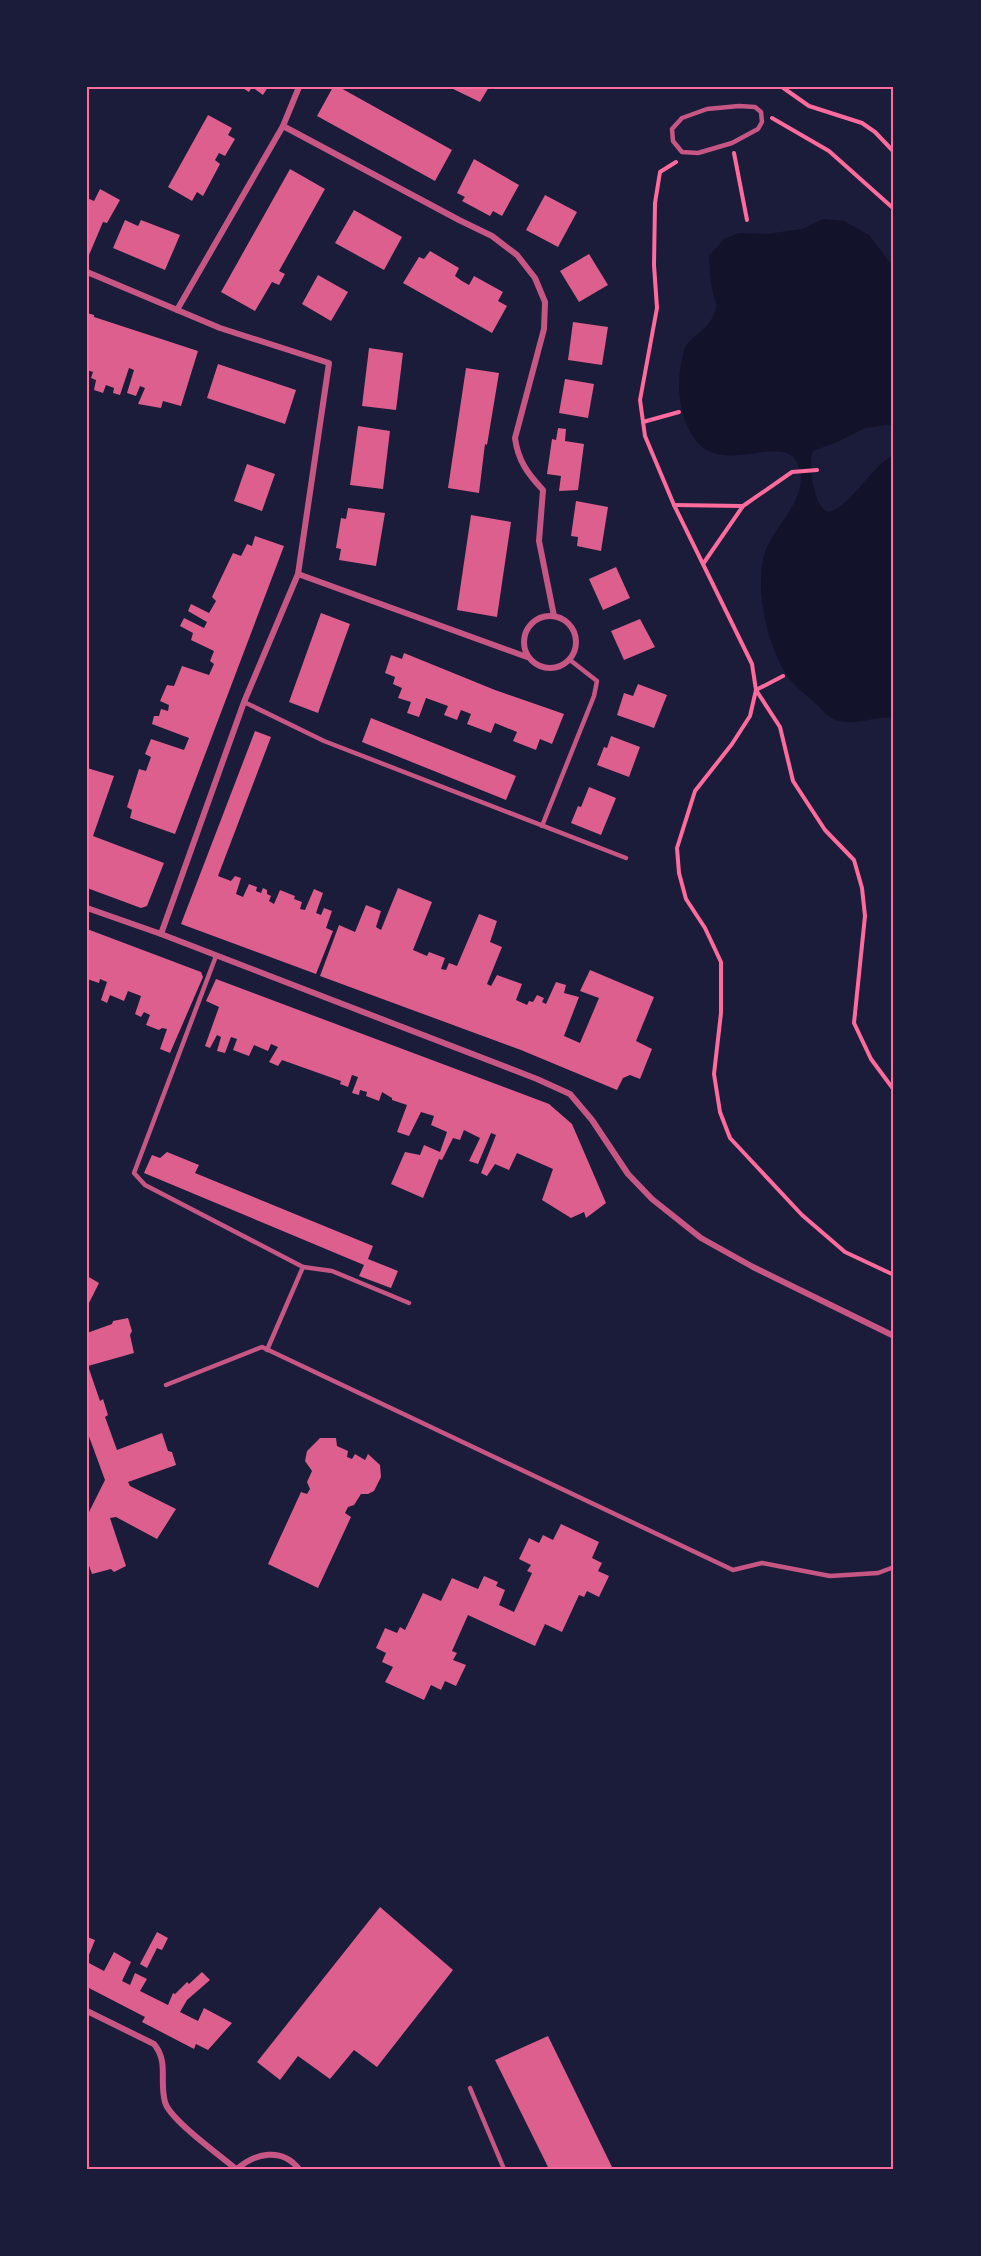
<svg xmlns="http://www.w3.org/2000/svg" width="981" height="2256" viewBox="0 0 981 2256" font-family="Roboto,sans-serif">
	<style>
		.water { fill: #12122b }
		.building { fill: #dd5f8e }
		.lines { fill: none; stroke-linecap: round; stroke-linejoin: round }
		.path { stroke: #ff6b9d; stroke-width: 4 }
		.service { stroke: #c65784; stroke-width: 4.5 }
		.minor { stroke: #c65784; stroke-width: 6 }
		.neatline { fill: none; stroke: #ff6b9d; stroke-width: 2 }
	</style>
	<rect width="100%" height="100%" fill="#1b1b3a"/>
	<!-- water -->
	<path class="water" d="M823 219 844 221 869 235 894 268V424L865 428 837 442 813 451C808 463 813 507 828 512 851 507 870 467 894 455V718C875 715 856 727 836 720 828 717 821 709 815 703 805 694 793 685 786 674 767 644 754 587 765 552 774 526 807 500 800 470 789 425 723 481 694 438 679 415 676 386 682 360 683 354 684 347 688 343 700 330 710 328 716 309 717 304 715 300 714 296 710 282 710 270 709 256L724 239 739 233 767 234 802 229Z"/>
	<!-- building -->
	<g class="building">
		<path d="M241 87H268L263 95 252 87 249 92Z"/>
		<path d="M333 87H339L452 150 435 181 317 116Z"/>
		<path d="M449 87H489L480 102Z"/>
		<path d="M208 115 232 128 228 135 235 139 225 156 219 153 215 160 220 164 203 196 197 192 192 201 168 187Z"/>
		<path d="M474 159 519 185 502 216 493 211 490 216 462 201 465 197 457 193Z"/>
		<path d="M290 169 325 189 279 271 285 274 279 285 272 282 255 311 221 292Z"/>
		<path d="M100 189 120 200 107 223 103 222 89 255H87V198L94 201Z"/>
		<path d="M545 195 577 212 558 247 526 230Z"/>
		<path d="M354 210 402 237 384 270 335 243Z"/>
		<path d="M125 220 138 226 141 220 180 235 165 270 113 248Z"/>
		<path d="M430 251 459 268 455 276 462 281 469 285 474 276 503 292 498 301 507 306 492 333 403 283 419 257 424 259Z"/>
		<path d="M589 254 608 285 579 302 560 271Z"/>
		<path d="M318 275 348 292 331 321 302 304Z"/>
		<path d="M87 313 94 315V317L198 351 181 406 163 401 161 408 138 404 145 388 140 386 136 396 127 393 134 370 129 368 120 395 113 393 114 388 106 385 103 393 94 390 96 380 91 378 93 372 87 370Z"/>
		<path d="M573 322 608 327 602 365 568 360Z"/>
		<path d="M369 348 403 353 396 410 362 406Z"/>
		<path d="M218 364 296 390 285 424 207 398Z"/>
		<path d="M466 368 499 373 487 445 485 444 479 493 448 488Z"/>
		<path d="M565 379 594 384 588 418 559 413Z"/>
		<path d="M358 426 390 431 383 489 350 485Z"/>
		<path d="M558 428 566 429 565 441 584 444 578 490 559 491 561 476 547 474 552 439 556 440Z"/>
		<path d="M247 464 275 474 262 511 234 501Z"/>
		<path d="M576 501 608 507 601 551 577 546 578 537 571 536Z"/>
		<path d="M348 508 385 513 376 566 339 560 341 549 336 548 341 518 346 519Z"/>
		<path d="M471 515 511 522 497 617 457 610Z"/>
		<path d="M255 536 284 546 175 834 130 818 132 810 127 807 139 769 146 771 151 757 145 754 151 739 184 750 189 738 152 724 154 716H159L161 709 168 711 169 705 160 701 167 685 174 686 182 666 209 675 214 664 210 661 214 651 191 640 193 633 180 626 184 618 204 628 207 622 188 611 191 604 209 613 216 601 212 597 233 553 241 556 247 544 252 546Z"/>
		<path d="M616 567 630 598 603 610 589 579Z"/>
		<path d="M321 613 350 624 318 713 289 702Z"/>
		<path d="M640 619 655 647 624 660 611 631Z"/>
		<path d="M404 653 495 690 564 714 552 744 540 739 536 750 513 741 517 732 495 723 491 733 467 724 471 714 461 710 457 720 444 715 448 706 426 698 419 717 407 713 411 702 398 698 402 688 393 684 395 677 385 673 391 655 402 659Z"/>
		<path d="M638 684 667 695 654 728 617 715 624 693 633 696Z"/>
		<path d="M371 718 516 776 506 800 362 742Z"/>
		<path d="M255 731 271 737 218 876 231 881 235 876 241 878 236 894 243 897 249 884 257 887 256 891 261 893 263 888 267 890V894L271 896 269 901 274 904 280 890 295 896 294 899 302 902 300 909 305 910 314 889 323 893 316 913 321 915 324 908 332 911 326 928 333 931 316 974 181 924Z"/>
		<path d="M611 736 640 747 629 777 597 765 604 747 607 748Z"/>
		<path d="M87 768 114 776 93 836 164 863 147 906 141 908 87 888Z"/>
		<path d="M589 787 616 798 601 835 571 823 578 806 581 807Z"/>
		<path d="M398 888 432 902 413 950 427 956 429 952 445 958 441 969 446 970 449 963 457 966 479 914 497 921 490 942 502 947 487 984 491 986 497 975 522 984 516 1000 527 1005 529 1001 533 1002 537 995 544 998 542 1002 546 1004 556 982 566 985 564 993 579 997 564 1036 580 1043 599 998 580 991 590 970 654 997 636 1041 652 1049 640 1079 630 1075 623 1078 617 1090 521 1050 320 976 339 925 355 932 366 905 381 911 376 927 381 930Z"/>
		<path d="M87 929 201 972 203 977 170 1053 160 1049 167 1029 162 1028 159 1030 146 1025 150 1015 144 1012 141 1017 135 1014 141 996 128 991 124 1001 110 995 107 1003 101 1000 107 982 100 979 99 983 87 979Z"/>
		<path d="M216 979 549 1104 572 1124 606 1203 586 1218 584 1212 571 1218 542 1200 553 1169 517 1153 509 1170 495 1164 487 1176 481 1173 496 1135 491 1133 478 1164 469 1161 480 1138 464 1130 460 1140 453 1138 442 1160 439 1159 423 1198 391 1184 405 1152 420 1155 424 1145 440 1152 447 1132 431 1125 434 1116 421 1112 409 1136 397 1132 407 1105 392 1100V1098L382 1092 379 1101 366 1096 367 1092 360 1090 359 1095 352 1093 358 1077 352 1075 348 1087 340 1084 341 1081 282 1060 278 1066 269 1062 278 1047 271 1044 268 1051 254 1045 249 1056 233 1050 237 1039 231 1037 225 1053 217 1051 221 1037 217 1035 210 1048 205 1046 219 1007 206 1001Z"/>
		<path d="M167 1152 199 1165 195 1173 373 1246 368 1259 398 1271 391 1288 359 1276 364 1265 144 1173 152 1155 160 1158Z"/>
		<path d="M87 1276 99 1283 87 1307Z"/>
		<path d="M128 1318 132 1331 130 1335 134 1353 88 1366 100 1401 103 1399 108 1415 105 1417 117 1450 162 1433 168 1451 172 1452 176 1465 128 1482 130 1486 176 1509 157 1539 116 1517 110 1518 126 1566 114 1572 111 1569 92 1574 87 1560V1516L105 1480 87 1431V1333L112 1324 113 1321Z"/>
		<path d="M320 1438H336L337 1446 348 1451 347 1457 352 1459 355 1454 365 1460 368 1454 380 1465 381 1477 374 1491 368 1494H361L354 1505 348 1507 345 1513 351 1517 318 1588 268 1564 301 1492 307 1494 310 1489 307 1482 312 1471 305 1461 307 1451Z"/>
		<path d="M561 1524 599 1542 592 1558 602 1563 598 1571 609 1576 599 1597 587 1591 584 1597 579 1595 562 1632 545 1624 535 1646 468 1615 452 1651 457 1653 453 1660 466 1665 456 1686 445 1681 441 1690 431 1685 424 1700 385 1682 393 1667 382 1662 386 1653 376 1648 385 1628 397 1633 400 1627 405 1630 423 1593 441 1601 452 1578 478 1589 484 1576 498 1582 496 1586 505 1590 499 1605 514 1612 532 1573 527 1571 531 1565 519 1559 529 1538 539 1543 543 1535 553 1540Z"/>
		<path d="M380 1907 453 1970 377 2067 354 2050 330 2079 298 2056 280 2080 257 2062Z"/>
		<path d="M157 1932 168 1938 162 1950 157 1948 147 1968 140 1964Z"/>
		<path d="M87 1937 95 1940 87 1960Z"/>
		<path d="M114 1952 131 1962 122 1981 130 1985 135 1973 147 1979 140 1991 168 2005 173 1993 175 1994 187 1982 189 1984 202 1972 210 1980 187 2000 180 2012 198 2021 204 2008 232 2023 208 2050 196 2044 194 2049 142 2022 145 2017 87 1987V1962L104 1971Z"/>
		<path d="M548 2036 613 2169H549L495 2060Z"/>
	</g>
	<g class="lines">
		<!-- path -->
		<g class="path">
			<path d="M782 87 809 106 862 123 875 132 894 152"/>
			<path d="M772 118 829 151 894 209"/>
			<path d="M734 153 747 220"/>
			<path d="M676 162 660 172 655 203 654 265 657 308 640 400 645 436 674 505 752 664 756 690 780 727 793 781 825 830 854 860 862 888 865 916 854 1023 871 1059 894 1090"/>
			<path d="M643 422 679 412"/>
			<path d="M674 505 742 506"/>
			<path d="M703 564 743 506 792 472 817 470"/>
			<path d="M783 676 756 690 750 716 732 744 695 791 677 848 679 873 686 899 705 928 721 962V1013L714 1074 720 1112 730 1138 802 1215 845 1252 894 1275"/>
		</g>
		<!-- service -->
		<g class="service">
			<path d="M739 106 755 107 761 112 762 122 758 129 732 143 698 153 682 152 673 141 672 129 682 118 707 109Z"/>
			<path d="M244 702 324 741 626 858"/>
			<path d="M542 826 594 696 597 681 570 660"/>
			<path d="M216 956 134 1173 145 1185 303 1267 267 1350"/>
			<path d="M303 1267 332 1271 409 1303"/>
			<path d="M166 1385 262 1347 733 1570 762 1563 830 1576 878 1573 894 1567"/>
			<path d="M470 2088 504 2169"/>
		</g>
		<!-- minor -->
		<g class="minor">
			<path d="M283 126 459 220 492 236 517 255 535 278 545 302 544 329 515 438C518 461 528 474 543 490L539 541 554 616"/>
			<path d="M87 272 220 328 329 363 298 574 244 702 161 934"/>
			<path d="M177 310 283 126 299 87"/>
			<path d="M298 574 527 657"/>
			<circle cx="550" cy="642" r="26"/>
			<path d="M87 908 161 934 537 1079 570 1094 592 1120 628 1174 652 1199 701 1238 753 1267 894 1336"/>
			<path d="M87 2011 154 2044C169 2062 159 2081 165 2102 169 2119 221 2156 236 2169"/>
			<path d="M237 2169C255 2153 282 2147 299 2169"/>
		</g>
	</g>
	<!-- border -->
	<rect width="981" height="2256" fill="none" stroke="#1b1b3a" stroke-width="177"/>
	<rect x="88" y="88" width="804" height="2080" class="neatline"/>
</svg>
